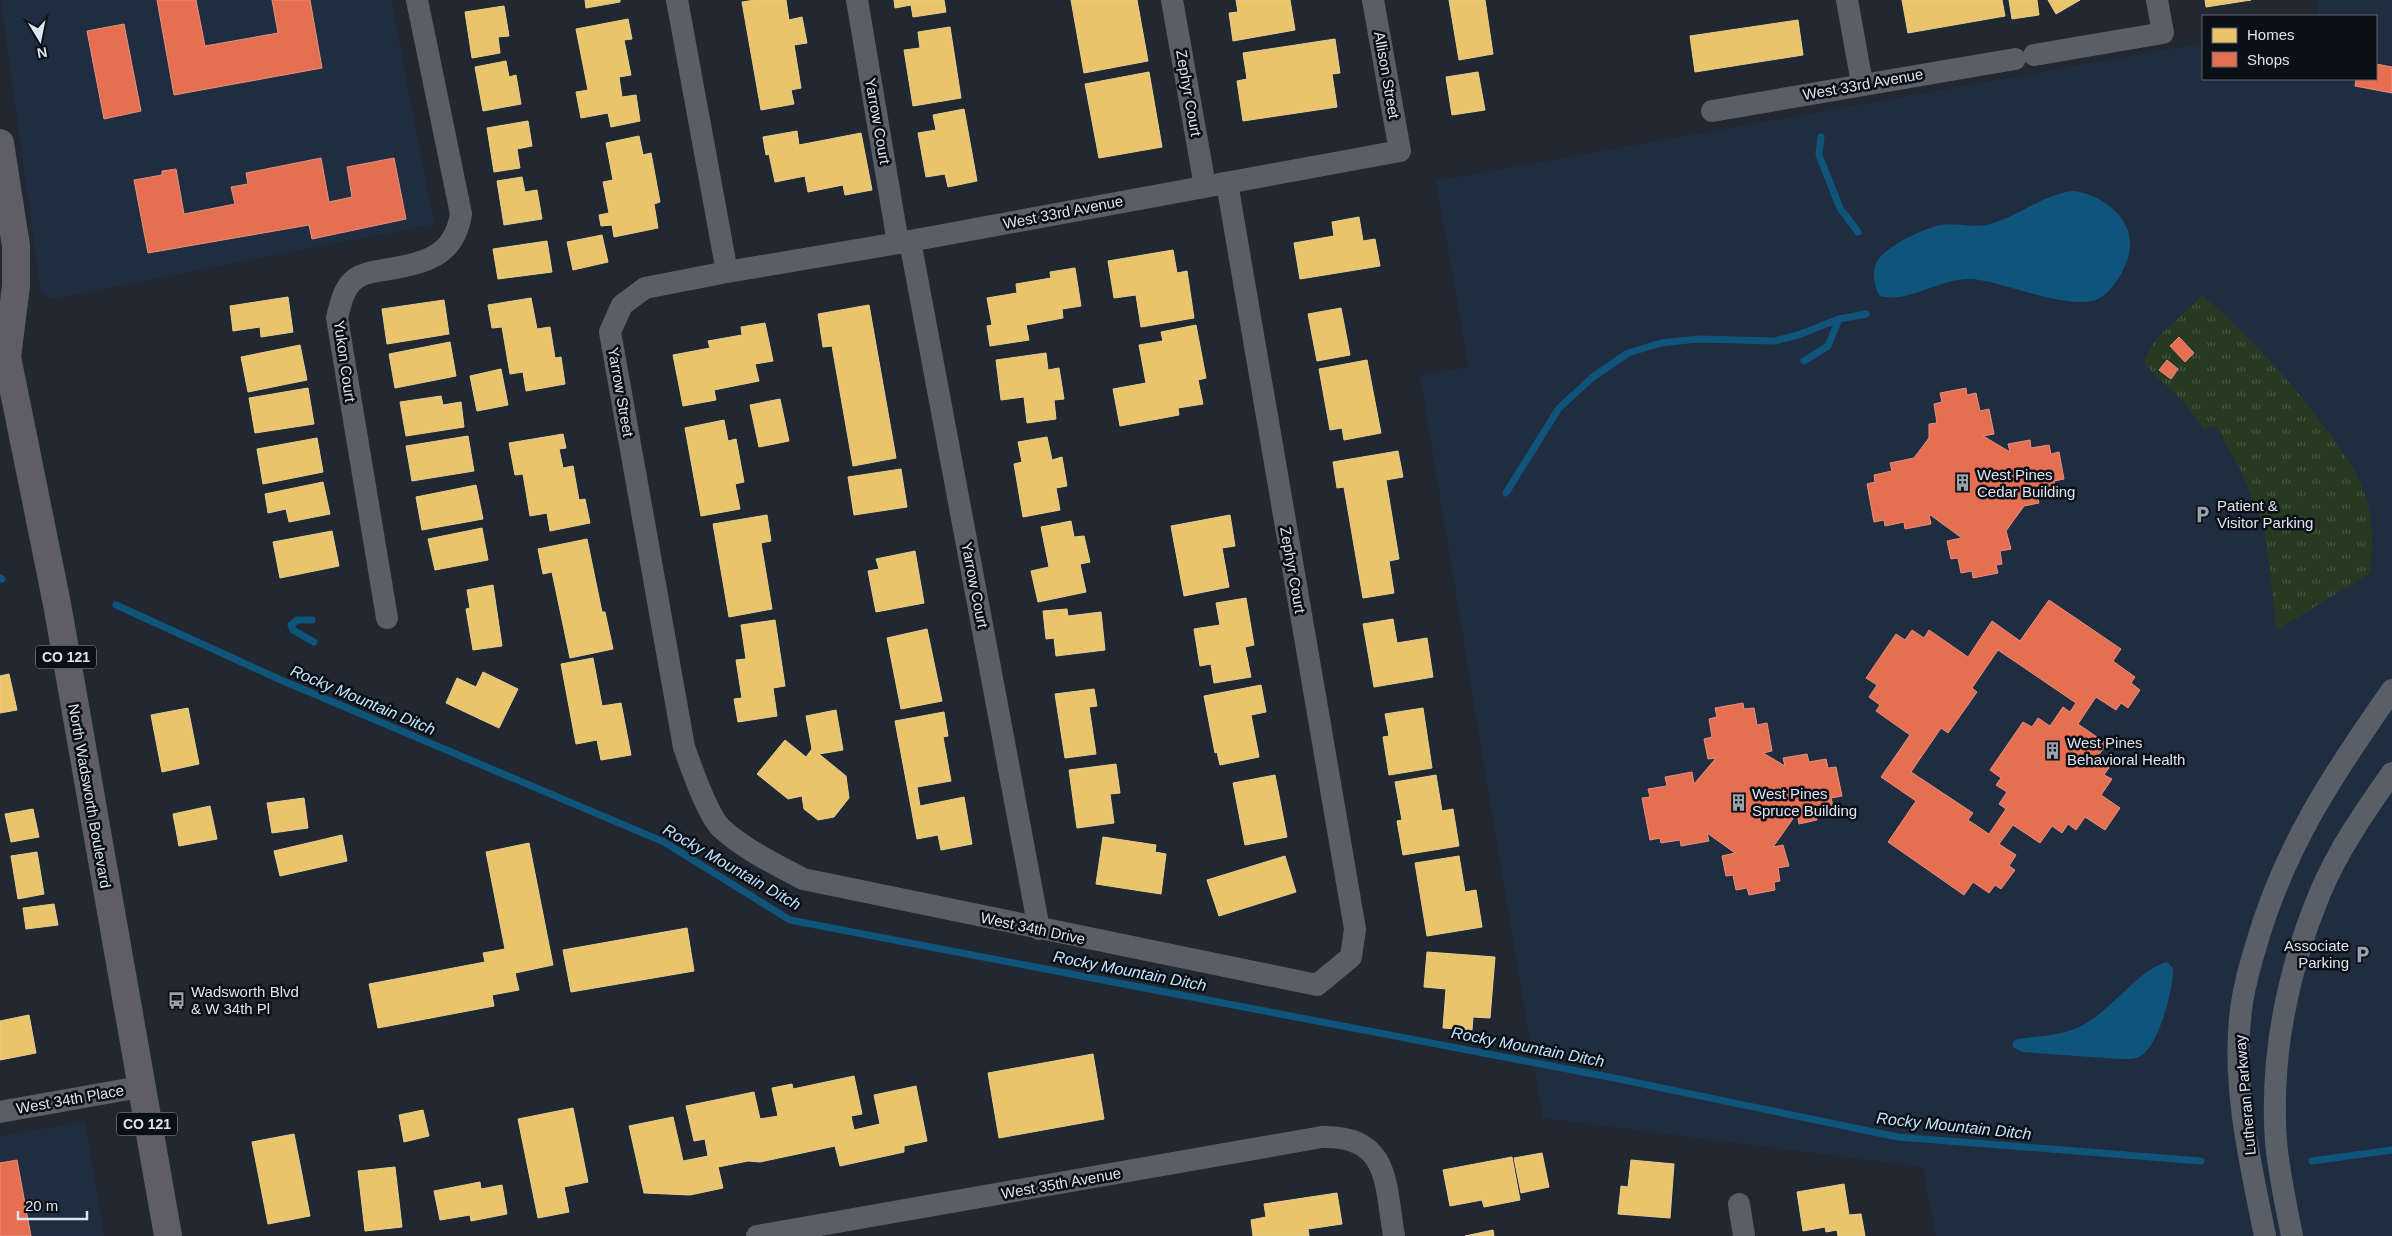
<svg xmlns="http://www.w3.org/2000/svg" width="2392" height="1236" viewBox="0 0 2392 1236" font-family="Helvetica,sans-serif">
	<style>
		.built { fill: #202d41 }
		.park { fill: url(#park-tufts) }
		.water { fill: #0f557b }
		.homes { fill: #e9c46a; stroke: #e5ce92 }
		.shops { fill: #e76f51; stroke: #e49280; fill-rule: evenodd }
		.lines { fill: none; stroke-linecap: round; stroke-linejoin: round }
		.stream { stroke: #0f557b; stroke-width: 7 }
		.minor { stroke: #595f67; stroke-width: 22 }
		.major { stroke: #5f5e64; stroke-width: 28 }
		.labels { text-anchor: middle; dominant-baseline: central; stroke-width: 5; stroke-linejoin: round; paint-order: stroke }
		.shield { fill: #0b1017; stroke: #9da4ae; stroke-width: 1 }
		.shield-label { font-size: 14px; font-weight: bold; fill: #dce4ef }
		.street-label { font-size: 15px; fill: #dce4ef; stroke: #0b1017 }
		.poi-label { font-size: 15px; fill: #dce4ef; stroke: #0b1017; text-anchor: start }
		.water-label { font-size: 16px; font-style: italic; fill: #c2e5fe; stroke: #0b1017 }
	</style>
	<defs>
		<pattern id="park-tufts" width="24" height="20" patternUnits="userSpaceOnUse" patternTransform="scale(1.25)"><rect width="24" height="20" fill="#273a21"/><path d="M3 7l-1-3M5 7V3M7 7l1-3M15 17l-1-3M17 17v-4M19 17l1-3" fill="none" stroke="#465642"/></pattern>
	</defs>
	<rect width="100%" height="100%" fill="#222831"/>
	<!-- built -->
	<g class="built">
		<path d="M1 0H391L434 224 51 299 41 292Z"/>
		<path d="M2316 0H2392V1236H1936L1923 1167 1543 1118 1420 376 1469 367 1436 181 2203 43V79H2376V16H2319Z"/>
		<path d="M85 1122 104 1236H0V1136Z"/>
	</g>
	<!-- park -->
	<path class="park" d="M2203 295C2248 337 2290 379 2326 429 2342 451 2358 472 2366 498 2374 522 2372 548 2370 573L2277 630 2264 528 2242 473 2216 426 2204 429 2183 401 2143 363 2156 339Z"/>
	<!-- water -->
	<g class="water">
		<path d="M2072 191C2098 193 2129 214 2130 242 2131 253 2126 264 2121 274 2116 283 2108 294 2098 299 2069 311 2005 282 1972 279 1941 277 1908 304 1880 296 1874 288 1871 269 1878 260 1887 246 1924 228 1941 225 1957 222 1974 229 1990 224 2019 216 2042 195 2072 191Z"/>
		<path d="M2167 962 2173 968C2174 987 2159 1044 2142 1055 2135 1060 2127 1059 2119 1059L2022 1052 2013 1047V1042L2017 1039C2037 1036 2059 1036 2077 1028 2108 1015 2138 969 2167 962Z"/>
	</g>
	<!-- homes -->
	<g class="homes">
		<path d="M585 0H620V2L586 8Z"/>
		<path d="M755 0H786L789 20 802 17 807 43 794 45 801 88 791 90 794 104 761 110 742 2Z"/>
		<path d="M894 0H944L946 12 913 17 911 5 895 8Z"/>
		<path d="M1071 0H1137L1148 61 1084 73Z"/>
		<path d="M1236 0H1290L1295 30 1233 41 1229 13 1238 12Z"/>
		<path d="M1449 0H1485L1493 54 1459 60Z"/>
		<path d="M1902 0H2002L2005 16 1908 33Z"/>
		<path d="M2009 0H2037L2039 15 2012 19Z"/>
		<path d="M2048 0H2080L2056 14Z"/>
		<path d="M2205 0H2251L2206 7Z"/>
		<path d="M504 6 509 36 498 37 500 53 472 58 465 12Z"/>
		<path d="M628 19 632 39 624 40 631 75 619 77 622 97 636 95 640 121 611 127 608 113 581 118 576 92 588 90 576 29Z"/>
		<path d="M1798 20 1803 55 1695 72 1690 36Z"/>
		<path d="M950 27 961 98 913 106 904 50 920 48 918 32Z"/>
		<path d="M1335 39 1340 73 1332 74 1337 107 1243 121 1237 81 1247 79 1243 53Z"/>
		<path d="M506 61 509 77 516 75 521 104 483 111 475 67Z"/>
		<path d="M1149 72 1162 147 1099 158 1085 84Z"/>
		<path d="M1478 72 1485 110 1452 115 1446 77Z"/>
		<path d="M964 109 977 181 948 187 945 174 926 177 918 133 936 130 933 115Z"/>
		<path d="M528 121 532 146 517 149 520 168 494 172 487 128Z"/>
		<path d="M797 131 799 145 861 133 872 190 845 195 843 185 808 192 805 176 775 182 769 154 766 155 763 137Z"/>
		<path d="M639 136 643 155 651 153 660 202 654 204 658 228 614 237 612 225 601 226 599 215 609 213 603 182 613 180 606 143Z"/>
		<path d="M522 177 525 192 537 190 542 219 504 225 497 181Z"/>
		<path d="M1359 217 1363 241 1375 239 1380 266 1300 279 1294 243 1334 236 1332 222Z"/>
		<path d="M602 235 608 262 573 270 567 242Z"/>
		<path d="M547 241 552 272 498 279 493 249Z"/>
		<path d="M1173 250 1177 273 1187 271 1194 318 1141 327 1136 295 1114 298 1108 261Z"/>
		<path d="M1075 268 1081 306 1062 309 1063 318 1026 325 1029 340 990 346 987 326 992 325 987 298 1017 293 1016 284 1051 278 1050 272Z"/>
		<path d="M288 297 293 332 261 337 260 327 233 331 230 306Z"/>
		<path d="M531 298 537 329 550 327 555 358 561 357 565 384 526 391 523 372 510 374 502 327 492 328 488 305Z"/>
		<path d="M444 300 449 334 387 344 382 309Z"/>
		<path d="M869 305 896 458 853 466 832 346 823 347 818 314Z"/>
		<path d="M1341 308 1350 355 1317 361 1308 314Z"/>
		<path d="M765 323 773 361 755 364 759 381 714 390 716 400 683 406 673 355 710 348 708 341 742 335 741 327Z"/>
		<path d="M1196 325 1206 378 1198 380 1203 404 1178 408 1179 415 1120 426 1113 389 1146 383 1139 345 1163 341 1161 332Z"/>
		<path d="M450 342 456 376 395 388 389 354Z"/>
		<path d="M300 345 307 380 248 392 241 357Z"/>
		<path d="M1046 353 1048 370 1059 368 1064 399 1054 400 1056 419 1027 423 1024 397 1001 400 996 360Z"/>
		<path d="M1367 360 1381 433 1344 440 1342 428 1330 430 1319 369Z"/>
		<path d="M501 369 508 405 477 411 470 376Z"/>
		<path d="M308 388 314 424 255 433 249 398Z"/>
		<path d="M441 396 443 405 461 402 464 427 406 436 400 402Z"/>
		<path d="M780 399 789 441 759 447 750 405Z"/>
		<path d="M724 420 728 441 736 439 744 482 735 484 740 509 701 516 685 428Z"/>
		<path d="M563 434 566 448 559 449 563 468 573 466 579 500 585 499 590 523 550 531 547 513 530 516 523 474 515 475 509 443Z"/>
		<path d="M468 436 474 471 412 481 406 446Z"/>
		<path d="M1047 437 1052 460 1062 457 1067 486 1056 488 1060 510 1023 517 1014 464 1022 462 1018 442Z"/>
		<path d="M317 438 323 472 263 484 257 449Z"/>
		<path d="M1398 451 1403 477 1386 480 1399 559 1389 561 1394 593 1363 598 1344 487 1337 488 1333 462Z"/>
		<path d="M901 469 907 507 854 515 848 477Z"/>
		<path d="M323 482 330 514 289 522 286 509 268 513 265 494Z"/>
		<path d="M476 485 483 519 422 530 416 497Z"/>
		<path d="M767 515 771 541 761 543 772 609 729 617 713 524Z"/>
		<path d="M1230 515 1235 546 1222 548 1229 587 1184 596 1171 526Z"/>
		<path d="M1071 521 1074 537 1084 536 1090 562 1080 564 1086 592 1038 602 1031 571 1049 567 1041 527Z"/>
		<path d="M482 528 488 560 435 570 428 539Z"/>
		<path d="M332 531 339 566 280 578 273 542Z"/>
		<path d="M587 539 602 612H605L613 649 570 658 552 572 543 574 538 549Z"/>
		<path d="M915 551 924 603 876 612 868 571 879 569 876 559Z"/>
		<path d="M493 585 502 646 473 650 466 609 470 608 467 590Z"/>
		<path d="M1246 598 1254 645 1245 647 1251 677 1214 683 1211 664 1200 666 1194 629 1220 625 1216 603Z"/>
		<path d="M1067 609 1068 616 1101 612 1105 650 1056 656 1054 638 1046 639 1043 611Z"/>
		<path d="M1393 619 1397 643 1427 638 1433 677 1374 687 1363 624Z"/>
		<path d="M775 620 785 686 773 688 777 716 738 722 734 699 742 698 736 660 746 659 741 625Z"/>
		<path d="M927 629 942 701 901 709 887 638Z"/>
		<path d="M593 658 602 706 621 703 631 755 601 760 597 740 576 744 561 664Z"/>
		<path d="M483 672 518 689 499 728 446 703 457 678 476 687Z"/>
		<path d="M9 674 17 710 0 713V676Z"/>
		<path d="M1261 685 1266 712 1251 715 1259 757 1220 765 1217 752 1215 753 1204 696Z"/>
		<path d="M1094 689 1097 706 1089 707 1096 754 1065 758 1055 694Z"/>
		<path d="M188 708 199 764 162 772 151 715Z"/>
		<path d="M1423 708 1432 768 1389 775 1383 737 1389 736 1385 714Z"/>
		<path d="M836 710 843 750 819 754 846 776 849 798 834 817 818 820 804 809 802 796 788 799 757 774 785 740 806 757 812 749 806 716Z"/>
		<path d="M944 712 948 736 943 737 951 781 917 787 920 806 964 797 972 844 941 850 938 835 917 839 895 721Z"/>
		<path d="M1116 764 1120 793 1110 794 1114 823 1077 828 1069 770Z"/>
		<path d="M1275 775 1287 837 1245 845 1233 783Z"/>
		<path d="M1436 775 1442 811 1453 809 1459 846 1403 855 1397 821 1402 820 1395 782Z"/>
		<path d="M304 798 308 828 272 833 267 803Z"/>
		<path d="M210 806 217 839 179 846 173 814Z"/>
		<path d="M33 809 39 837 11 842 5 814Z"/>
		<path d="M342 835 347 861 280 876 274 851Z"/>
		<path d="M1103 837 1156 845 1155 852 1166 854 1161 894 1096 884Z"/>
		<path d="M529 843 553 965 515 973 519 990 492 995 494 1006 378 1028 369 984 485 962 483 953 505 949 486 852Z"/>
		<path d="M37 852 44 894 18 899 11 856Z"/>
		<path d="M1285 856 1296 892 1219 916 1207 880Z"/>
		<path d="M1459 856 1465 892 1476 890 1482 927 1427 936 1415 863Z"/>
		<path d="M54 904 58 925 26 929 23 908Z"/>
		<path d="M687 928 694 971 571 992 563 950Z"/>
		<path d="M1427 952 1495 957 1490 1018 1473 1017 1472 1030 1443 1028 1446 989 1424 987Z"/>
		<path d="M29 1015 36 1053 0 1060V1021Z"/>
		<path d="M1093 1054 1104 1119 999 1138 988 1073Z"/>
		<path d="M854 1076 862 1114 851 1116 854 1130 880 1124 874 1095 916 1086 927 1141 904 1146V1152L840 1166 835 1146 760 1162 748 1161 718 1167 723 1188 690 1195 644 1193 629 1126 673 1117 683 1161 708 1156 705 1139 694 1141 686 1106 754 1092 760 1119 778 1116 772 1088 792 1084 793 1089Z"/>
		<path d="M573 1108 588 1182 564 1187 569 1212 538 1218 518 1119Z"/>
		<path d="M423 1110 429 1136 404 1142 399 1115Z"/>
		<path d="M294 1134 310 1216 268 1224 252 1142Z"/>
		<path d="M1542 1153 1549 1187 1521 1193 1514 1158Z"/>
		<path d="M1512 1157 1520 1200 1484 1207 1482 1200 1450 1206 1443 1170Z"/>
		<path d="M1631 1160 1674 1164 1670 1218 1618 1214 1621 1186 1628 1187Z"/>
		<path d="M395 1167 402 1227 365 1231 358 1171Z"/>
		<path d="M480 1182 481 1189 502 1185 507 1214 471 1221 470 1215 440 1220 434 1191Z"/>
		<path d="M1844 1184 1849 1215 1861 1214 1865 1236H1838L1837 1230 1826 1232 1825 1227 1803 1231 1797 1192Z"/>
		<path d="M1337 1193 1342 1224 1308 1229 1309 1236H1253L1251 1220 1266 1217 1264 1204Z"/>
		<path d="M1493 1230 1494 1236H1465Z"/>
	</g>
	<!-- shops -->
	<g class="shops">
		<path d="M157 0H196L205 46 278 33 272 0H310L322 68 174 95Z"/>
		<path d="M124 24 141 111 104 119 87 31Z"/>
		<path d="M2376 64 2392 67V93L2355 86 2356 79H2376Z"/>
		<path d="M321 158 329 202 352 197 347 167 394 158 406 219 312 239 309 225 148 253 134 180 162 175V171L176 169 184 214 235 204 231 187 248 184 246 173Z"/>
		<path d="M2179 337 2194 353 2185 362 2170 346Z"/>
		<path d="M2167 360 2178 369 2171 379 2159 370Z"/>
		<path d="M1966 388 1967 395 1976 393 1980 411 1989 409 1994 434 1983 436 2010 452 2008 444 2030 440 2031 448 2049 445 2051 454 2059 452 2064 479 2054 481 2055 489 2037 493 2039 503 2024 506 2006 531 2011 549 2000 551 2002 564 1996 565 1998 573 1973 578 1972 571 1961 573 1958 558 1951 559 1947 541 1962 538 1929 514 1931 524 1905 529 1904 522 1885 526 1884 520 1874 522 1867 484 1875 482 1874 475 1892 471 1890 463 1914 458 1929 438V424L1937 423 1934 404 1942 402 1940 393Z"/>
		<path d="M2049 600 2121 649 2113 661 2135 677 2131 683 2140 690 2128 708 2121 703 2116 710 2096 697 2078 724 2107 744 2097 757 2110 766 2104 775 2112 779 2101 795 2120 808 2105 830 2085 817 2076 830 2068 824 2062 833 2052 826 2040 843 2013 825 1999 844 2016 855 2009 866 2015 870 2001 889 1995 885 1989 893 1973 882 1964 895 1888 842 1916 801 1881 777 1910 735 1876 711 1880 705 1869 697 1877 685 1866 678 1896 634 1905 640 1912 630 1924 638 1929 630 1968 657 1992 621 2020 641ZM1998 650 2076 703 2070 712 2063 707 2050 726 2038 718 2032 727 2023 722 1990 770 2001 778 1996 785 2007 792 1999 804 2006 809 1989 834 1968 820 1973 813 1911 772 1941 728 1948 733 1977 692 1972 688Z"/>
		<path d="M1743 703 1744 709 1754 708 1757 725 1767 723 1772 751 1763 753 1785 766 1783 758 1807 754 1809 762 1826 759 1828 768 1836 767 1842 796 1831 798 1833 806 1814 810 1817 820 1799 824 1797 813 1773 847 1783 845 1789 866 1778 868 1780 881 1774 882 1775 890 1749 895 1747 888 1736 890 1733 875 1726 876 1722 856 1735 853 1707 833 1709 841 1681 846 1680 840 1661 843 1660 838 1650 840 1642 798 1650 797 1648 789 1667 786 1665 777 1692 772 1694 784 1716 758 1708 759 1704 739 1712 737 1709 719 1717 717 1715 708Z"/>
		<path d="M17 1160 31 1236H0V1163Z"/>
	</g>
	<g class="lines">
		<!-- stream -->
		<g class="stream">
			<path d="M1821 137 1819 155 1840 208 1858 232"/>
			<path d="M1804 361 1828 346 1839 319"/>
			<path d="M1506 493 1559 408 1593 377 1628 353 1661 343 1698 339 1775 341 1798 335 1839 319 1866 314"/>
			<path d="M0 578 2 579"/>
			<path d="M116 605 281 680 664 842 790 920 1614 1078 1898 1137 2201 1161"/>
			<path d="M312 620H297L291 625 293 630 314 642"/>
			<path d="M2312 1161 2392 1150"/>
		</g>
		<!-- minor -->
		<g class="minor">
			<path d="M677 0 727 272"/>
			<path d="M857 0 898 243"/>
			<path d="M1172 0 1205 186"/>
			<path d="M1847 0 1862 83"/>
			<path d="M2034 55 2163 33 2157 0"/>
			<path d="M1712 111 2015 59"/>
			<path d="M1227 183 1355 929 1351 957 1317 985 803 879C775 864 745 850 721 828 707 814 691 767 684 747L610 332 622 305 645 288 727 272 910 241 1400 151 1373 0"/>
			<path d="M910 241 1039 929"/>
			<path d="M387 618 337 318C340 305 344 287 355 279 363 273 373 272 384 270 422 263 454 259 461 214L417 0"/>
			<path d="M0 1112 140 1087"/>
			<path d="M1739 1204 1744 1236"/>
			<path d="M757 1236 1322 1137C1390 1135 1385 1184 1394 1236"/>
			<path d="M2265 1236C2251 1166 2233 1091 2240 1019 2242 995 2248 972 2255 949 2283 849 2333 774 2392 690"/>
			<path d="M2292 1236C2286 1205 2279 1174 2276 1142 2270 1058 2287 972 2320 893 2338 850 2365 811 2392 773"/>
		</g>
		<!-- major -->
		<g class="major">
			<path d="M0 143 16 246V286L7 357"/>
			<path d="M0 341 7 357 57 604 168 1236"/>
		</g>
	</g>
	<!-- icons -->
	<defs>
		<symbol id="building-bare" viewBox="-9 -9 18 18"><path d="M-4-6H4V6H1V3H-1V6H-4ZM-2.5-4.3h1.7v1.8h-1.7ZM.8-4.3h1.7v1.8H.8ZM-2.5-1h1.7V.8h-1.7ZM.8-1h1.7V.8H.8Z" fill="#9ba2ac" stroke="#0b1017" stroke-width="2.5" paint-order="stroke"/></symbol>
		<symbol id="parking-bare" viewBox="-9 -9 18 18"><path d="M-3.5-5.5H1a3.5 3.5 0 0 1 0 7H-1V5.5H-3.5ZM-1-3.4V-.6H.8a1.4 1.4 0 0 0 0-2.8Z" fill="#9ba2ac" stroke="#0b1017" stroke-width="2.5" paint-order="stroke"/></symbol>
		<symbol id="bus-bare" viewBox="-9 -9 18 18"><path d="M-5-6H5V4H4V6H2V4H-2V6H-4V4H-5ZM-3.5-4V0h7V-4ZM-3.5 1.2v1.5H-2V1.2ZM2 1.2v1.5H3.5V1.2Z" fill="#9ba2ac" stroke="#0b1017" stroke-width="2.5" paint-order="stroke"/></symbol>
	</defs>
	<g fill-rule="evenodd">
		<use href="#building-bare" x="1950" y="470" width="25" height="25"/>
		<use href="#parking-bare" x="2190" y="502" width="25" height="25"/>
		<use href="#building-bare" x="2040" y="738" width="25" height="25"/>
		<use href="#building-bare" x="1726" y="790" width="25" height="25"/>
		<use href="#parking-bare" x="2350" y="942" width="25" height="25"/>
		<use href="#bus-bare" x="164" y="988" width="25" height="25"/>
	</g>
	<g class="labels">
		<!-- shield labels -->
		<g class="shield">
			<rect x="36" y="645.5" width="60" height="23" rx="4"/>
			<rect x="117" y="1112.5" width="60" height="23" rx="4"/>
		</g>
		<g class="shield-label">
			<text x="66" y="657">CO 121</text>
			<text x="147" y="1124">CO 121</text>
		</g>
		<!-- street labels -->
		<g class="street-label">
			<text transform="translate(1387 75) rotate(80)">Allison Street</text>
			<text transform="translate(1863 84) rotate(-10)">West 33rd Avenue</text>
			<text transform="translate(1189 93) rotate(80)">Zephyr Court</text>
			<text transform="translate(878 121) rotate(80)">Yarrow Court</text>
			<text transform="translate(1063 212) rotate(-11)">West 33rd Avenue</text>
			<text transform="translate(345 361) rotate(82)">Yukon Court</text>
			<text transform="translate(621 392) rotate(80)">Yarrow Street</text>
			<text transform="translate(1293 570) rotate(80)">Zephyr Court</text>
			<text transform="translate(975 585) rotate(79)">Yarrow Court</text>
			<text transform="translate(90 796) rotate(80)">North Wadsworth Boulevard</text>
			<text transform="translate(1033 928) rotate(12)">West 34th Drive</text>
			<text transform="translate(2245 1095) rotate(-95)">Lutheran Parkway</text>
			<text transform="translate(70 1099) rotate(-10)">West 34th Place</text>
			<text transform="translate(1061 1183) rotate(-10)">West 35th Avenue</text>
		</g>
		<!-- poi labels -->
		<g class="poi-label">
			<text x="1977" y="474">West Pines<tspan x="1977" dy="17">Cedar Building</tspan></text>
			<text x="2217" y="505">Patient &amp;<tspan x="2217" dy="17">Visitor Parking</tspan></text>
			<text x="2067" y="742">West Pines<tspan x="2067" dy="17">Behavioral Health</tspan></text>
			<text x="1752" y="793">West Pines<tspan x="1752" dy="17">Spruce Building</tspan></text>
			<text x="2349" y="945" text-anchor="end">Associate<tspan x="2349" dy="17">Parking</tspan></text>
			<text x="191" y="991">Wadsworth Blvd<tspan x="191" dy="17">&amp; W 34th Pl</tspan></text>
		</g>
		<!-- water labels -->
		<g class="water-label">
			<text transform="translate(363 700) rotate(23)">Rocky Mountain Ditch</text>
			<text transform="translate(732 867) rotate(30)">Rocky Mountain Ditch</text>
			<text transform="translate(1130 971) rotate(11)">Rocky Mountain Ditch</text>
			<text transform="translate(1528 1047) rotate(11)">Rocky Mountain Ditch</text>
			<text transform="translate(1954 1126) rotate(6)">Rocky Mountain Ditch</text>
		</g>
	</g>
	<!-- legend -->
	<rect x="2202" y="15" width="175" height="65" fill="#0b1017" stroke="#5f656d"/>
	<rect x="2212" y="28" width="25" height="15" fill="#e9c46a" stroke="#5f656d"/>
	<text x="2247" y="40" font-size="15" fill="#dce4ef">Homes</text>
	<rect x="2212" y="52" width="25" height="15" fill="#e76f51" stroke="#5f656d"/>
	<text x="2247" y="65" font-size="15" fill="#dce4ef">Shops</text>
	<!-- north arrow -->
	<g transform="translate(40 40) rotate(170)" stroke="#0b1017" stroke-width="4" paint-order="stroke">
	<path d="M0-4L9 19L0 12L-9 19Z" fill="#dce4ef"/>
	<text y="-8" font-size="14" font-weight="bold" text-anchor="middle" fill="#dce4ef">N</text>
	</g>
	<!-- scale -->
	<path d="M18 1211v8h69v-8" fill="none" stroke="#dce4ef" stroke-width="2.5"/>
	<text x="25" y="1211" font-size="15" fill="#dce4ef" stroke="#0b1017" stroke-width="4" paint-order="stroke">20 m</text>
</svg>
